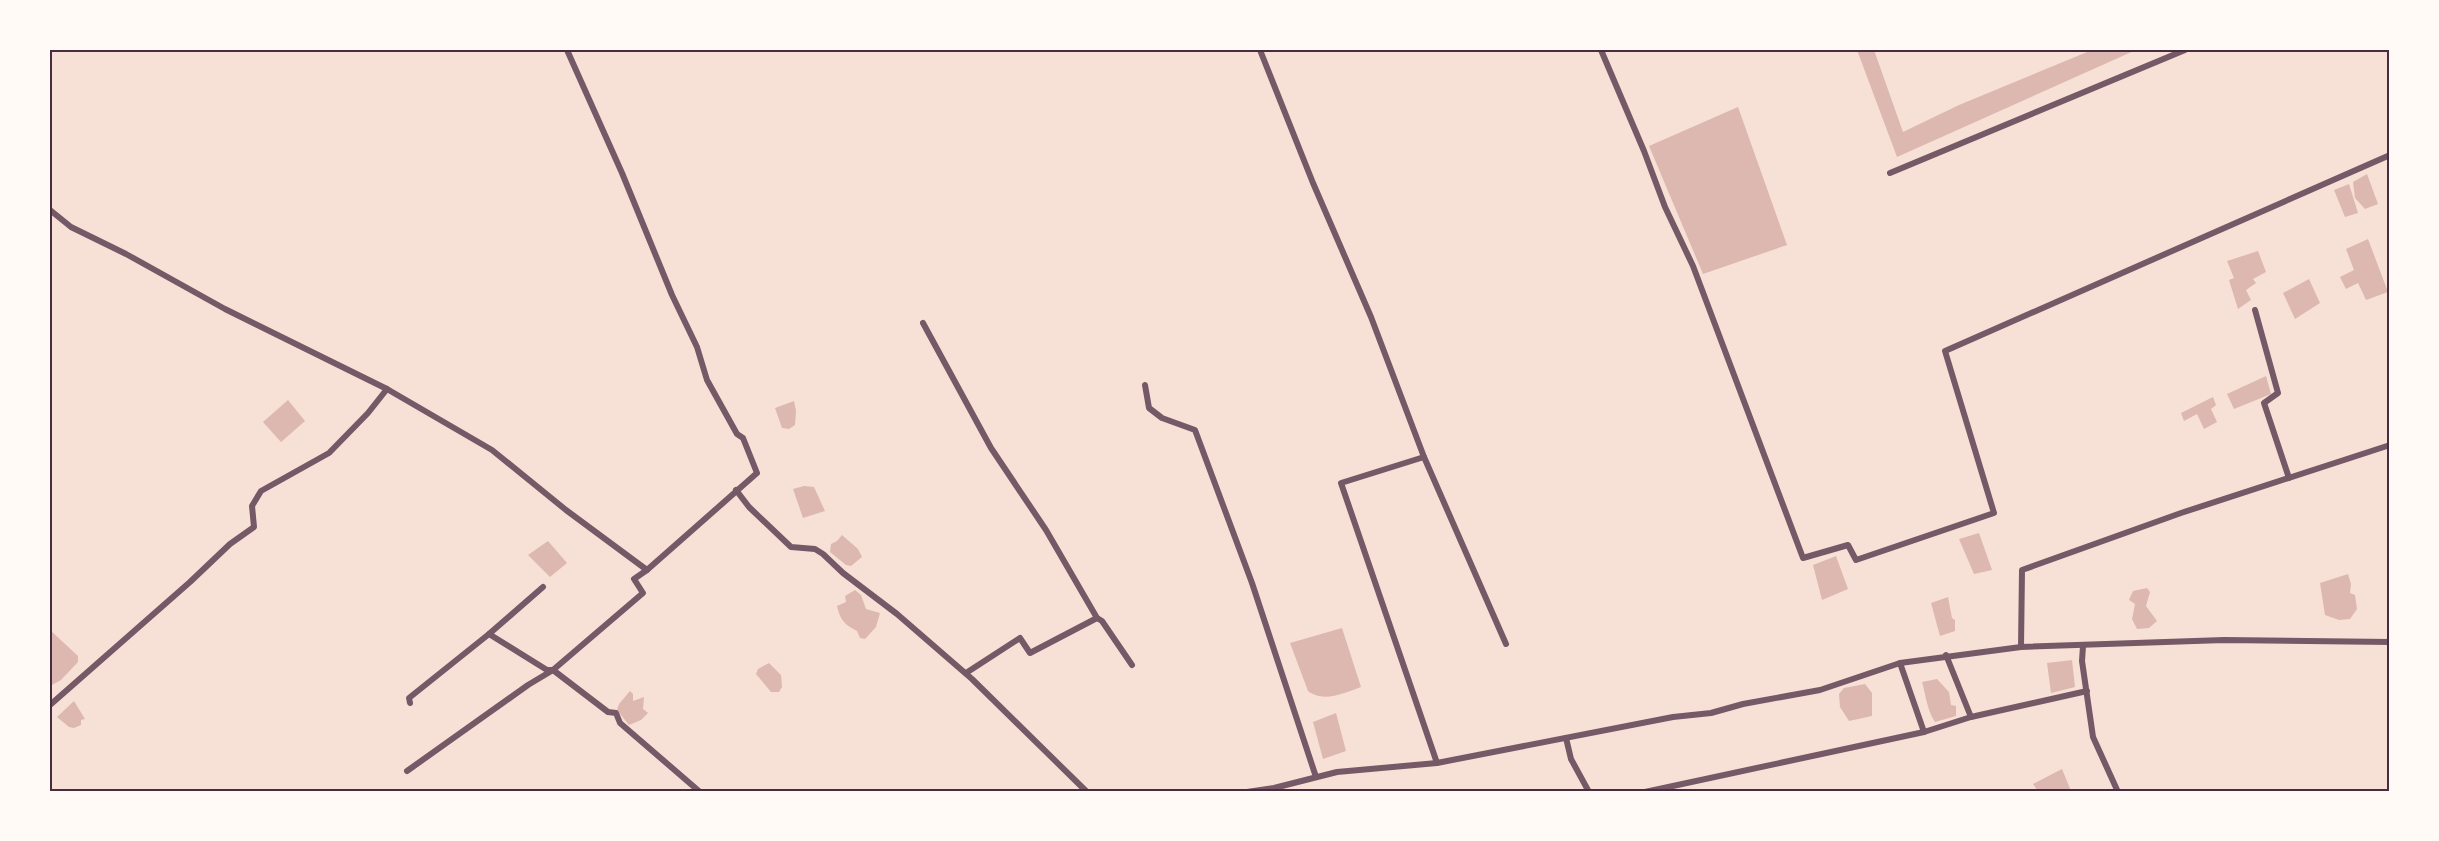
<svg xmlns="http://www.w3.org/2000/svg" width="2439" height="841" viewBox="0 0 2439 841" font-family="'Source Serif 4',serif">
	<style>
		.water { fill: #dcb8b0 }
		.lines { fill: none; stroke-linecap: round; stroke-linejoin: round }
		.minor { stroke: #755966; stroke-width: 6 }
		.neatline { fill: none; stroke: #4a2c40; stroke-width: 2 }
	</style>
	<rect width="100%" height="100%" fill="#f7e1d7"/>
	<!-- water -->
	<g class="water">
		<path d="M1857 50H1874L1903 132 1959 105 2092 50H2136L1897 157Z"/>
		<path d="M1738 107 1787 245 1703 274 1649 146Z"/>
		<path d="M2367 174 2378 204 2365 209 2355 198 2353 182Z"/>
		<path d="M2349 184 2358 213 2345 217 2334 190Z"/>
		<path d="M2368 239 2388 292 2366 300 2358 283 2346 289 2340 277 2354 270 2346 249Z"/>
		<path d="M2258 251 2266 272 2253 279 2256 283 2246 290 2251 300 2238 309 2229 280 2234 278 2227 261Z"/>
		<path d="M2309 279 2320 303 2295 319 2283 293Z"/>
		<path d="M2266 376 2271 394 2234 409 2227 394Z"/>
		<path d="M2213 397 2216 405 2211 409 2217 422 2204 429 2197 414 2184 421 2181 413Z"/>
		<path d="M288 400 305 421 281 442 263 422Z"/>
		<path d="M794 401 796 411 795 425 789 429 782 428 775 408Z"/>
		<path d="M804 486 814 487 825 511 803 518 793 489Z"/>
		<path d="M1979 533 1992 570 1974 574 1959 539Z"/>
		<path d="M842 535 858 549 862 557 851 566 846 565 830 552 831 544 837 541Z"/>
		<path d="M548 541 567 563 550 577 528 555Z"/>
		<path d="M1836 556 1848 589 1822 600 1813 565Z"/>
		<path d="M2348 574 2351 584 2350 593 2355 595 2357 609 2350 619 2339 620 2325 615 2320 583Z"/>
		<path d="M2147 588 2150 592 2146 606 2157 621 2149 628 2137 629 2132 619 2135 604 2129 600 2133 591Z"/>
		<path d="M855 590 861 595 866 609 880 613 876 627 865 639 860 638 857 631C845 625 840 620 837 606L846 602 845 596Z"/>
		<path d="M1948 597 1952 618 1955 620V631L1940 636 1931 603Z"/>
		<path d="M1342 628 1361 687C1345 693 1323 703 1308 691L1290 643Z"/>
		<path d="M50 630 78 656V662L61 680 50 686Z"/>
		<path d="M2072 660 2075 687 2051 693 2047 663Z"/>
		<path d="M769 663 781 675 782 687 779 692H771L756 674 758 669Z"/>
		<path d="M1937 679 1949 692 1951 705 1956 706V716L1935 722C1927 710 1926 696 1922 682Z"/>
		<path d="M1865 684 1872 693V716L1849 721 1840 707 1839 694 1844 688Z"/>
		<path d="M630 691 633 694V701L644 697 643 709 648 713 641 720 629 725 617 710 619 704Z"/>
		<path d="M74 701 85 719 81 720V725L74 728 69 727 57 717Z"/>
		<path d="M1336 713 1346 751 1323 759 1313 722Z"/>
		<path d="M2062 769 2071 791H2038L2033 784Z"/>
	</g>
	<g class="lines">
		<!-- minor -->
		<g class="minor">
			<path d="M1260 50 1313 183 1371 317 1424 457 1341 483 1437 763"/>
			<path d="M1601 50 1644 151 1665 207 1693 266 1803 558 1848 545 1856 560 1994 513 1945 351 2390 155"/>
			<path d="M1890 173 2185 50"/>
			<path d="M50 210 71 227 126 254 225 309 387 389 492 450 566 510 647 570"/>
			<path d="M2255 310 2278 393 2264 403 2289 478"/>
			<path d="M923 323 991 448 1046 530 1097 618 1102 621 1132 665"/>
			<path d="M1145 385 1149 408 1162 418 1195 430 1252 583 1316 777"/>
			<path d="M1424 457 1506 644"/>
			<path d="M736 490 749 507 791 547 815 549 823 554 843 573 897 614 972 679 1087 792"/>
			<path d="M543 587 489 634 547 670H553L608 712 616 713 620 723 700 792"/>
			<path d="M2083 646 2082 661 2093 737 2118 792"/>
			<path d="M2021 647 2022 570 2181 513 2390 445"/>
			<path d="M1946 655 1971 717"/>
			<path d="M1900 663 1924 732"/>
			<path d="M966 673 1020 638 1030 653 1097 618"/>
			<path d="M410 703 409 698 489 634"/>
			<path d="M50 705 190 582 230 544 254 527 252 506 261 491 329 453 368 413 387 389"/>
			<path d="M1566 738 1571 759 1589 792"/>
			<path d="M407 771 528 685 553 670 643 593 634 579 647 570 757 473 743 438 737 434 707 380 697 347 672 295 622 173 567 50"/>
			<path d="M1247 792 1274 788 1337 772 1437 763 1673 717 1711 713 1743 704 1820 690 1900 663 2021 647 2224 640 2390 642"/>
			<path d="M1645 792 1924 732 1971 717 2087 691"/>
		</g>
	</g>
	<!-- border -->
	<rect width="2439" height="841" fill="none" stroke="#fffaf5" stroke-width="102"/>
	<rect x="51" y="51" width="2337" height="739" class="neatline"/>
</svg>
